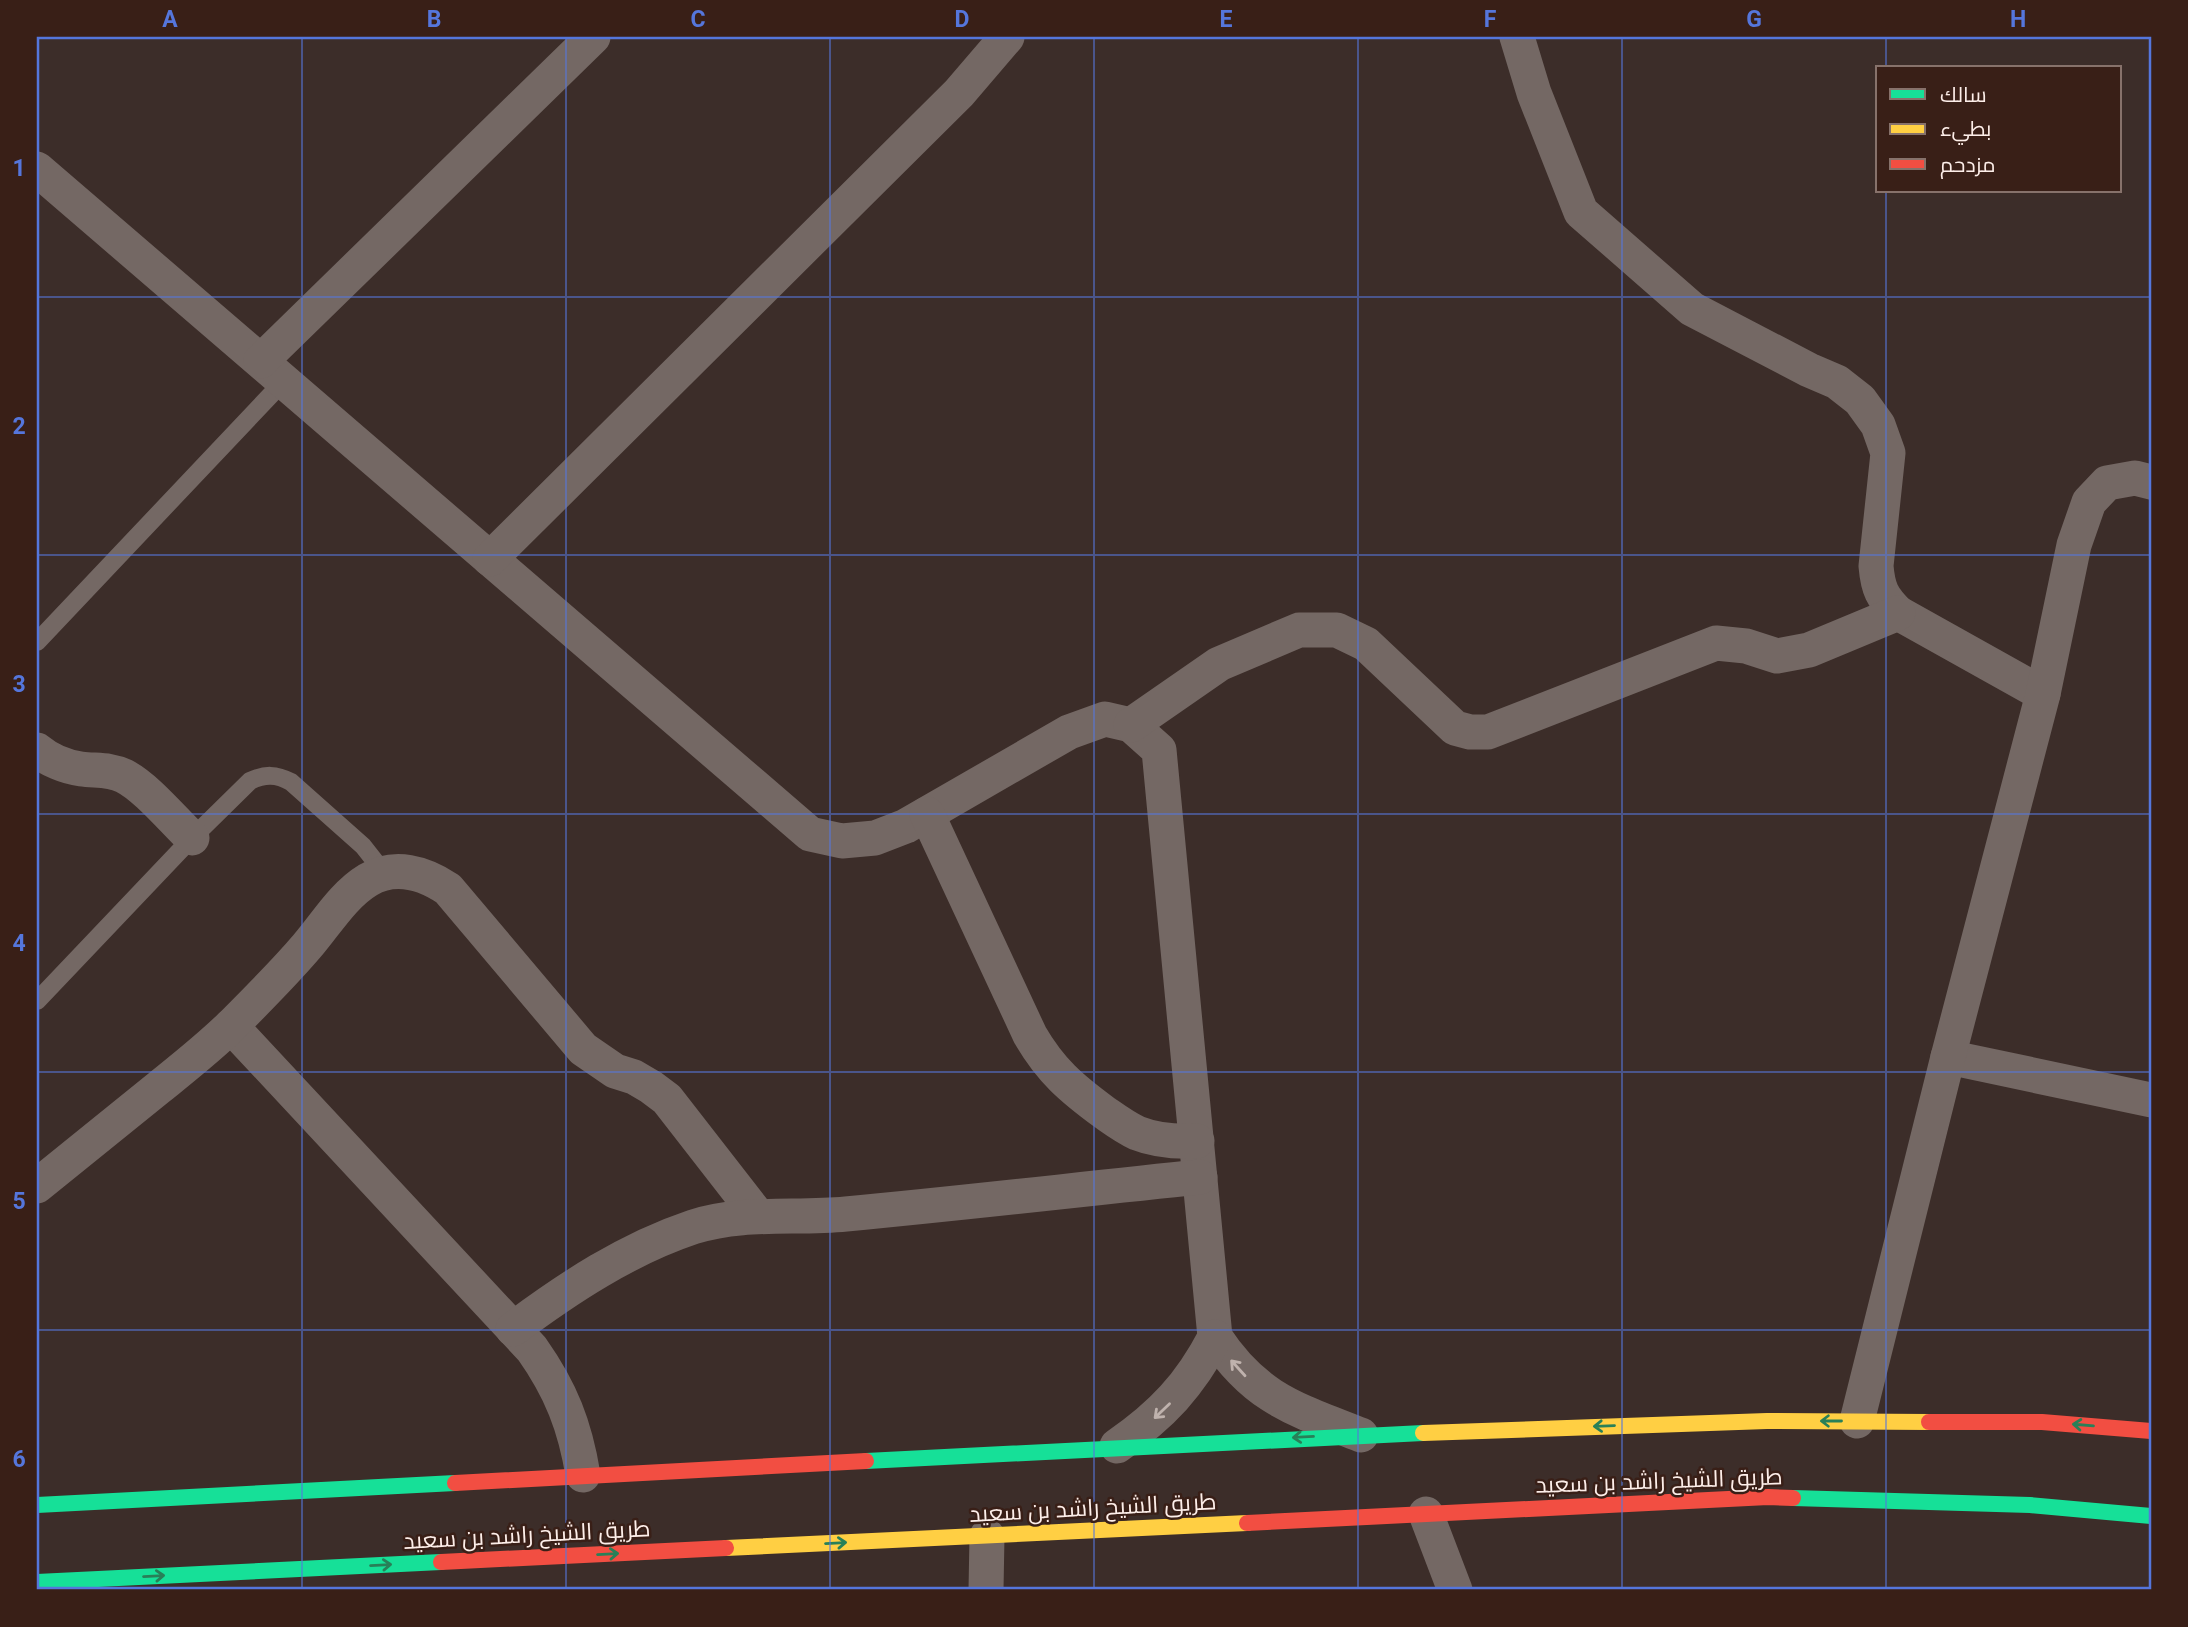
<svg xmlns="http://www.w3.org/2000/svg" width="2188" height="1627" viewBox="0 0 2188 1627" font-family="Roboto,Cairo,sans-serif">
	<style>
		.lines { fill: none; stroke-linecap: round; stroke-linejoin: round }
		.lane { stroke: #746864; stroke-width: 18 }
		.street { stroke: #746864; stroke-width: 35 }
		.fast { stroke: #16e098; stroke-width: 16 }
		.slow { stroke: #ffcf43; stroke-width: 16 }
		.jam { stroke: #f24e42; stroke-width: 16 }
		.oneway { stroke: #bfb2ad }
		.oneway2 { stroke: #288058 }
		.grid { fill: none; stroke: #5576dc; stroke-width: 2; stroke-opacity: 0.55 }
		.labels { text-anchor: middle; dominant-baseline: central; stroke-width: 5; stroke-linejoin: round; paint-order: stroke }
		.street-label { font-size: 23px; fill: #fdeee9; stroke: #391f17 }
		.neatline { fill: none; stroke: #5576dc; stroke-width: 2.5 }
		.grid-label { font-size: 23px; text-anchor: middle; font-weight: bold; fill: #5576dc }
	</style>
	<rect width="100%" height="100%" fill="#3c2d29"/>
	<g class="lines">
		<!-- lane -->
		<g class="lane">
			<path d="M37 642 284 381"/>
			<path d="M37 1001 192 838 250 781C265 774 276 774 291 782L363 846 385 874"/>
		</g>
		<!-- street -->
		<g class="street">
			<path d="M1517 37 1534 93 1581 212 1692 309 1809 370 1837 382 1860 400 1878 425 1888 453 1876 566C1878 589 1882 597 1898 613L2043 694"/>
			<path d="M37 169 810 834 842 841 875 838 906 826 1069 732 1105 719 1131 725 1159 750 1215 1337C1256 1399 1295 1409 1361 1435"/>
			<path d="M261 361 593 37"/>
			<path d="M490 559 959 93 1007 37"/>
			<path d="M1131 725 1219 664 1299 630H1337L1366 644 1455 728 1470 732H1488L1716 643 1746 646 1777 656 1809 650 1898 613"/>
			<path d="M37 750C49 760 66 767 81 769 96 771 110 769 124 776 146 787 173 820 192 838"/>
			<path d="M927 814 1030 1035C1051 1071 1071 1088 1105 1113 1115 1120 1126 1128 1137 1133 1157 1141 1177 1142 1197 1141"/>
			<path d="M231 1026 532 1349C561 1390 575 1426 583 1475"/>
			<path d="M1948 1057 2151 1100"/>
			<path d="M37 1186C77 1154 117 1121 157 1089 183 1068 210 1047 234 1023 259 998 284 973 307 946 326 924 343 895 368 880 395 864 424 873 448 889L583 1049 615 1071 634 1077 651 1087 667 1099 758 1216"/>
			<path d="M513 1329C568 1288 627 1249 693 1227 743 1211 795 1219 846 1214 964 1203 1082 1189 1200 1177"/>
			<path d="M1857 1421 1948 1057 2043 694 2074 545 2089 502 2107 483 2135 478 2151 482"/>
			<path d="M1117 1446C1162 1415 1190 1385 1215 1337"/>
			<path d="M1426 1514 1455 1590"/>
			<path d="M986 1590 987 1536"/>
		</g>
		<!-- fast -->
		<g class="fast">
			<path d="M866 1461 1423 1433"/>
			<path d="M1793 1498 2030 1505 2151 1516"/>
			<path d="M37 1505 455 1483"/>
			<path d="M37 1582 441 1562"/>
		</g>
		<!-- slow -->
		<g class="slow">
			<path d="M1423 1433 1767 1421 1929 1422"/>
			<path d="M726 1548 1247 1523"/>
		</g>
		<!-- jam -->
		<g class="jam">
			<path d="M1929 1422H2042L2151 1431"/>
			<path d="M455 1483 866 1461"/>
			<path d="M1247 1523 1768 1497 1793 1498"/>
			<path d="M441 1562 726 1548"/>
		</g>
	</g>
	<!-- one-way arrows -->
	<defs><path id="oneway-shaft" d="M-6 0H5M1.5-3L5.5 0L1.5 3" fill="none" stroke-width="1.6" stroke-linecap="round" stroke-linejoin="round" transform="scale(1.75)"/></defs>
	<g class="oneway">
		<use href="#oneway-shaft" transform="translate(1238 1368) rotate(-132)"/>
		<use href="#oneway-shaft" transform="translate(1162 1411) rotate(136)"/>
	</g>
	<g class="oneway2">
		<use href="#oneway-shaft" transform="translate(1831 1421) rotate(-180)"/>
		<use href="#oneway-shaft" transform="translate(2083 1425) rotate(-175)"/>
		<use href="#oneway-shaft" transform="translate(1604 1426) rotate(178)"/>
		<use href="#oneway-shaft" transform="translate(1303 1437) rotate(177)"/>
		<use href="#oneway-shaft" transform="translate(836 1543) rotate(-3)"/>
		<use href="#oneway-shaft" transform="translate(608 1554) rotate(-3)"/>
		<use href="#oneway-shaft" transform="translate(381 1565) rotate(-3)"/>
		<use href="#oneway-shaft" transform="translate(154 1576) rotate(-3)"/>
	</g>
	<!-- grid -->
	<path class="grid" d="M302 37V1590M566 37V1590M830 37V1590M1094 37V1590M1358 37V1590M1622 37V1590M1886 37V68M1886 191V1590M37 297H2151M37 555H2151M37 814H2151M37 1072H2151M37 1330H2151"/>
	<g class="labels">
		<!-- street labels -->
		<g class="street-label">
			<text transform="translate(1659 1481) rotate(-2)">طريق الشيخ راشد بن سعيد</text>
			<text transform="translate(1093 1508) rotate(-3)">طريق الشيخ راشد بن سعيد</text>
			<text transform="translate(527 1535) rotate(-3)">طريق الشيخ راشد بن سعيد</text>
		</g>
	</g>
	<!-- border -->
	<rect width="2188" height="1627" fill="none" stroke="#391f17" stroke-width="77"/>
	<!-- legend -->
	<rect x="1876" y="66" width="245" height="126" fill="#391f17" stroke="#87726b" stroke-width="2"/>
	<rect x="1890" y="89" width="35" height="10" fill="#16e098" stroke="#87726b" stroke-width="2"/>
	<text x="1940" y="102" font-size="21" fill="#fdeee9">سالك</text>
	<rect x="1890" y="124" width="35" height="10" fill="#ffcf43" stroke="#87726b" stroke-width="2"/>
	<text x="1940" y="136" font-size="21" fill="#fdeee9">بطيء</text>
	<rect x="1890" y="159" width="35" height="10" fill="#f24e42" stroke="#87726b" stroke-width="2"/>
	<text x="1940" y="172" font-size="21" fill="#fdeee9">مزدحم</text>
	<rect x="38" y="38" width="2112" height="1550" class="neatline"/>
	<g class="grid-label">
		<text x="170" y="27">A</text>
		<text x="434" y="27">B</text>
		<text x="698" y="27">C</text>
		<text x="962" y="27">D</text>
		<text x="1226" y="27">E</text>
		<text x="1490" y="27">F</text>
		<text x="1754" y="27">G</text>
		<text x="2018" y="27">H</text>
		<text x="19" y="176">1</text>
		<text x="19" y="434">2</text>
		<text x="19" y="692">3</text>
		<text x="19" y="951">4</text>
		<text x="19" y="1209">5</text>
		<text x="19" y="1467">6</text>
	</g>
</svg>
